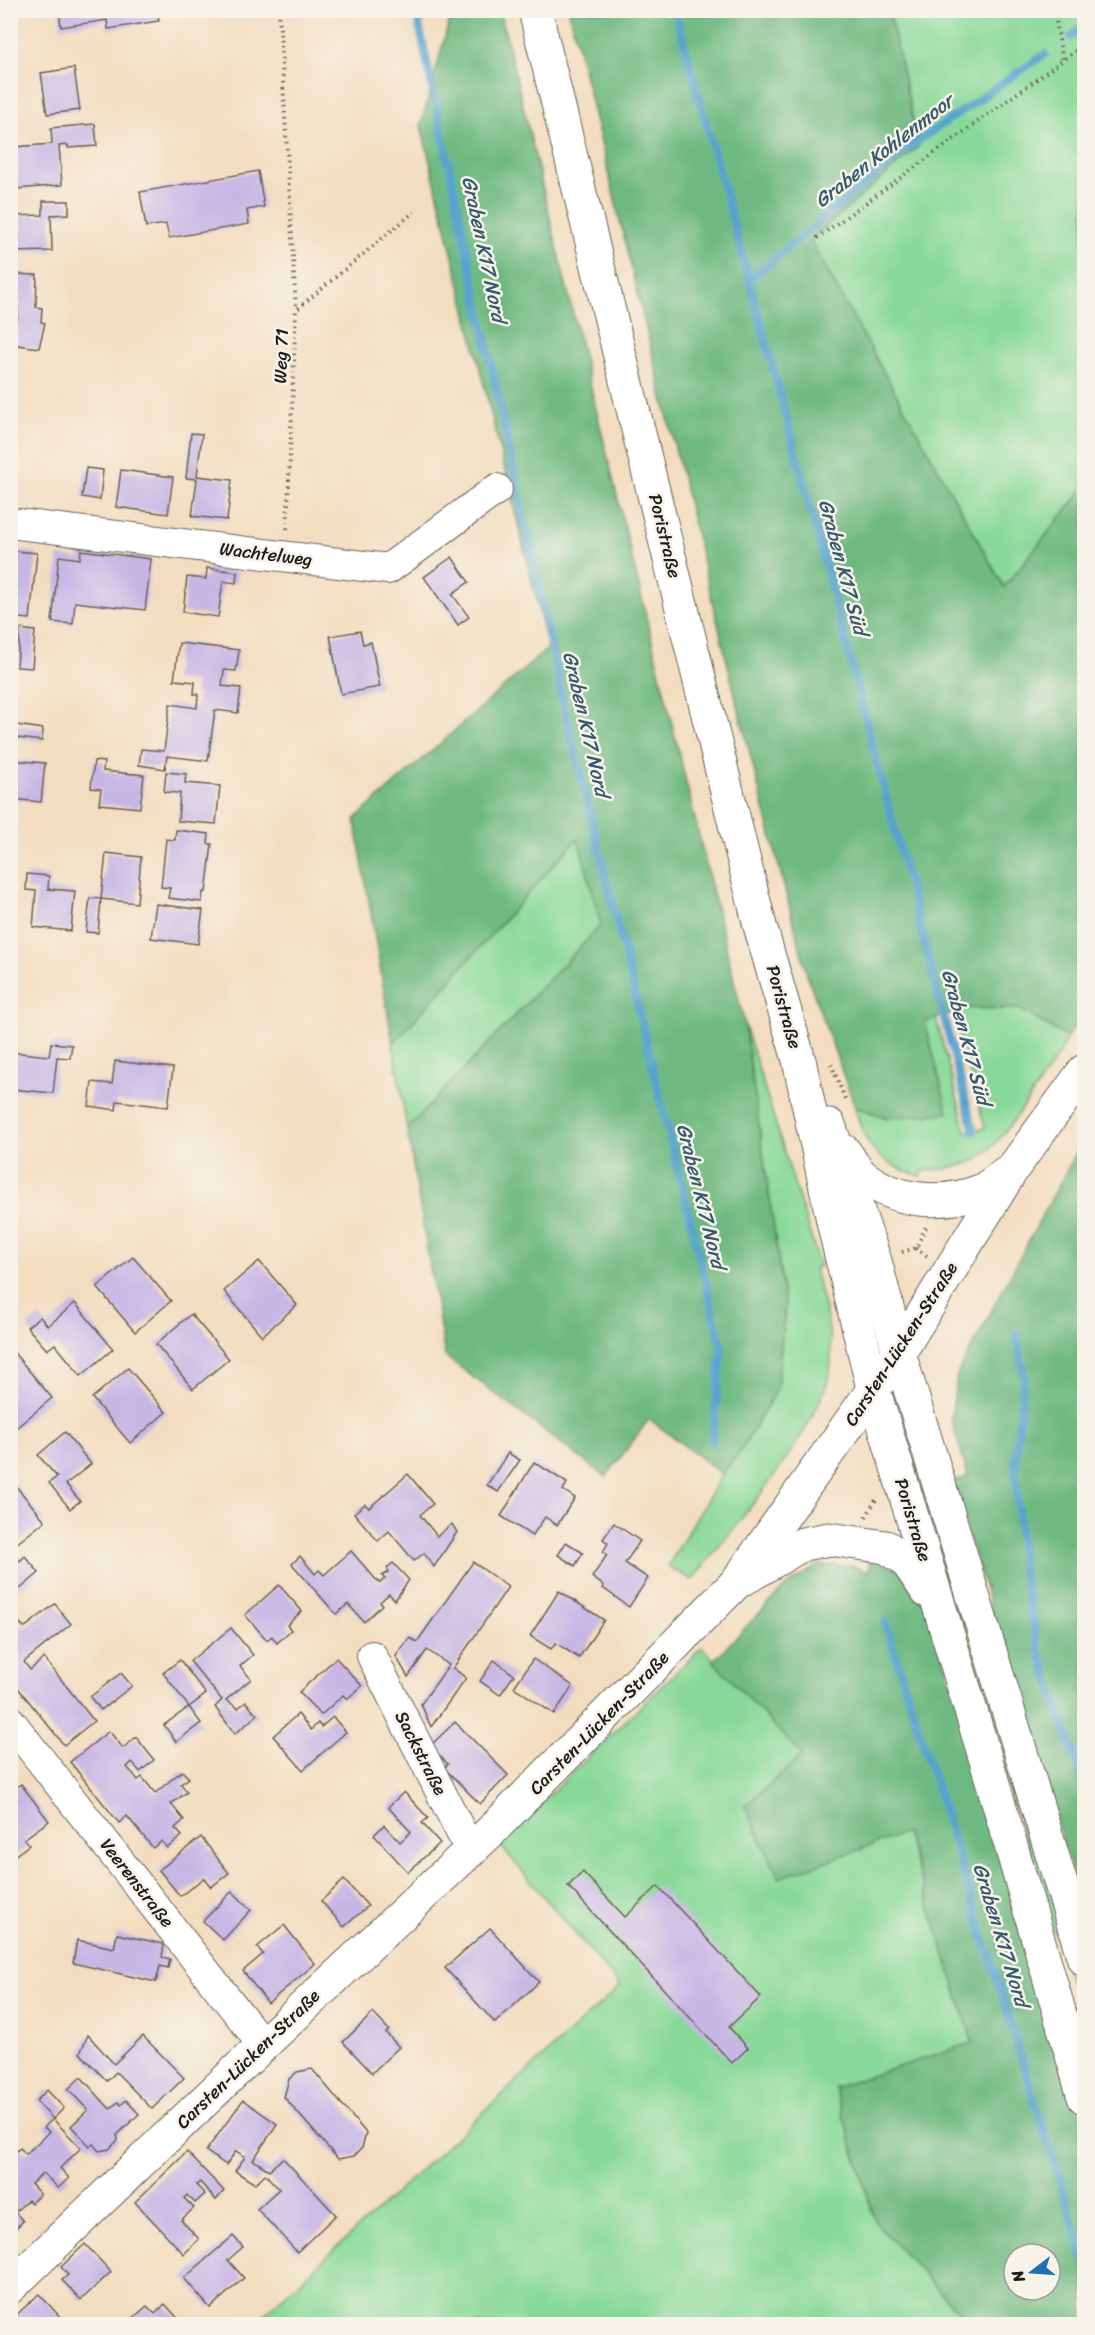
<svg xmlns="http://www.w3.org/2000/svg" width="1095" height="2335" viewBox="0 0 1095 2335" font-family="Sriracha,sans-serif">
	<style>
		.green { fill: #88d999; stroke: #527a5a; stroke-width: 1.5 }
		.forest { fill: #6eb981; stroke: #456a4e; stroke-width: 1.5; fill-rule: evenodd }
		.lines { fill: none; stroke-linecap: round; stroke-linejoin: round }
		.stream { stroke: #57a3cf; stroke-width: 8 }
		.building { fill: #c8b6e5 }
		.street-casing { stroke: #676055; stroke-width: 32 }
		.secondary-casing { stroke: #676055; stroke-width: 35 }
		.path { stroke: #676055; stroke-width: 4; stroke-dasharray: 1.5 4.5; stroke-linecap: butt }
		.street { stroke: #fff; stroke-width: 30 }
		.secondary { stroke: #fff; stroke-width: 33 }
		.labels { text-anchor: middle; dominant-baseline: central; stroke-width: 5; stroke-linejoin: round; paint-order: stroke }
		.street-label { font-size: 18px; fill: #1c1c1c; stroke: #f7f3e8 }
		.water-label { font-size: 20px; font-style: italic; fill: #37596d; stroke: #f7f3e8 }
	</style>
	<rect width="100%" height="100%" fill="#f7f3e8"/>
	<filter id="ink" filterUnits="userSpaceOnUse"><feTurbulence type="fractalNoise" baseFrequency=".0167" numOctaves="2"/><feDisplacementMap in="SourceGraphic" scale="12" xChannelSelector="R" yChannelSelector="G"/><feConvolveMatrix kernelMatrix="1 2 1 2 8 2 1 2 1" color-interpolation-filters="sRGB"/></filter>
	<filter id="wash" filterUnits="userSpaceOnUse"><feTurbulence type="fractalNoise" baseFrequency=".008" numOctaves="4" result="noise"/><feDisplacementMap in="SourceGraphic" scale="24" xChannelSelector="R" yChannelSelector="G"/><feGaussianBlur stdDeviation="1.35" result="paint"/><feColorMatrix in="noise" values="0 0 0 0 0 0 0 0 0 0 0 0 0 0 0 0 0 1.4 0 .05"/><feComposite in="paint" operator="in"/></filter>
	<g filter="url(#wash)">
		<rect width="100%" height="100%" fill="#f3ddc0"/>
		<!-- green -->
		<g class="green">
			<path d="M889 11H1084V488L1004 587 810 240 919 146Z"/>
			<path d="M579 837 601 925 407 1129 393 1044Z"/>
			<path d="M967 1008 1019 1009 1067 1037 1061 1051C1040 1080 1006 1141 977 1159 961 1168 941 1170 923 1171L921 1176C881 1166 864 1147 855 1107L888 1118 924 1022 936 1018 966 1132 985 1128 954 1013Z"/>
			<path d="M744 1022 820 1266 814 1269C823 1300 832 1330 831 1363 828 1421 729 1533 692 1580L668 1566 722 1474 742 1449 777 1389 785 1305Z"/>
			<path d="M924 1495 969 1642 1006 1744 1084 1996V2015L1072 1988 918 1497Z"/>
			<path d="M702 1647 802 1755 906 1833 973 2043 835 2088 876 2223 970 2324H254L620 1986 499 1844Z"/>
		</g>
		<!-- forest -->
		<g class="forest">
			<path d="M452 11H500L744 1022 785 1305 777 1389 742 1449 722 1474 649 1419 606 1477 445 1356 407 1129 601 925 578 838 393 1044 355 819 548 648 421 125Z"/>
			<path d="M569 11H889L919 146 810 240 1004 587 1082 491 1084 493V1013L1067 1037 1019 1009 967 1008 925 1022 948 1113 888 1118 855 1107 807 975 739 711Z"/>
			<path d="M1084 1138V1910L952 1482 968 1476 951 1418 957 1375Z"/>
			<path d="M872 1553 906 1577 930 1612 1084 2121V2324H970L876 2223 835 2088 973 2042 906 1833 779 1878 745 1806 802 1755 713 1661 785 1587 818 1565 853 1566 868 1572ZM1014 2254H1050V2290H1014Z"/>
		</g>
		<g class="lines">
			<!-- stream -->
			<g class="stream">
				<path d="M416 10 565 711 722 1349 712 1442"/>
				<path d="M675 10 787 419 974 1132"/>
				<path d="M1071 37 1084 26"/>
				<path d="M749 280 911 146 1045 54"/>
				<path d="M1016 1333 1024 1376 1015 1462 1022 1569 1039 1650 1084 1784"/>
				<path d="M885 1622 1084 2258"/>
			</g>
		</g>
		<g id="blocks">
			<!-- building -->
			<g class="building">
				<path d="M59 10H157L159 21 108 29 107 20 61 27Z"/>
				<path d="M74 68 80 110 47 114 41 73Z"/>
				<path d="M95 124 97 146 68 148V145L59 146 62 185 17 189 14 147 52 144 51 128Z"/>
				<path d="M258 171 264 207 247 210 249 224 169 238 166 224 146 227 140 192Z"/>
				<path d="M43 201H69V214L51 215 52 251 10 252V216L43 215Z"/>
				<path d="M10 274 37 275 36 307 42 308 41 322 45 323 39 348 10 344V319L17 320 18 307 10 306Z"/>
				<path d="M191 433 202 434 197 476 232 480 227 520 192 516 197 479 186 478Z"/>
				<path d="M86 468 103 470 100 500 82 497Z"/>
				<path d="M121 470 173 477 168 514 116 507Z"/>
				<path d="M81 550 151 559 145 610 75 602 73 624 52 622 59 556 80 559Z"/>
				<path d="M16 551 37 553 30 619 10 617Z"/>
				<path d="M452 557 469 582 452 594 469 617 458 625 424 577Z"/>
				<path d="M207 568 237 572 236 583 223 581 218 617 183 612 187 577 206 579Z"/>
				<path d="M20 629 35 631 32 668 17 667Z"/>
				<path d="M360 631 363 644 371 642 380 687 341 694 330 636Z"/>
				<path d="M179 643 239 650 236 671 224 670 222 686 241 688 238 713 215 710 208 761 167 756 165 769 139 765 141 749 164 751 170 704 197 708 198 694H194L195 682 174 680Z"/>
				<path d="M10 724 43 729 42 741 10 737Z"/>
				<path d="M10 760 45 763 41 802 10 799Z"/>
				<path d="M94 761 104 762 103 771 144 775 140 808 99 804 101 789 91 788Z"/>
				<path d="M166 772 186 774 185 783 220 786 216 824 178 821 180 793 164 792Z"/>
				<path d="M176 830 209 834 208 844H212L206 892H203L202 902 168 898 170 888 161 887 166 839 175 840Z"/>
				<path d="M106 853 141 857 137 903 101 899Z"/>
				<path d="M27 874 49 876 48 889 75 891 71 931 33 927 36 891 26 890Z"/>
				<path d="M90 898 101 899 98 933 86 932Z"/>
				<path d="M156 904 203 910 198 944 151 938Z"/>
				<path d="M51 1043 72 1045 70 1058 57 1057 53 1093 10 1089V1052L49 1056Z"/>
				<path d="M115 1061 173 1068 168 1107 117 1101 116 1110 89 1106 92 1082 112 1084Z"/>
				<path d="M133 1257 171 1301 135 1332 97 1287Z"/>
				<path d="M259 1261 297 1305 262 1336 224 1291Z"/>
				<path d="M75 1303 113 1349 81 1376 55 1344 47 1350 27 1327 40 1317 48 1326Z"/>
				<path d="M191 1314 229 1359 193 1389 156 1344Z"/>
				<path d="M14 1353 52 1398 16 1428 10 1422V1356Z"/>
				<path d="M128 1368 166 1412 130 1443 92 1398Z"/>
				<path d="M65 1432 91 1464 66 1484 80 1501 70 1509 49 1483 57 1477 38 1455Z"/>
				<path d="M508 1453 520 1460 498 1492 487 1485Z"/>
				<path d="M534 1462 567 1483 563 1490 575 1498 557 1525 545 1517 532 1536 501 1516Z"/>
				<path d="M408 1474 433 1504 420 1515 437 1536 452 1524 457 1532 434 1567 424 1553 414 1561 389 1531 378 1541 354 1513 365 1504 369 1508Z"/>
				<path d="M10 1479 45 1521 10 1549Z"/>
				<path d="M614 1523 640 1541 625 1563 648 1578 629 1607 603 1588 604 1586 592 1577 607 1555 603 1552 608 1543 603 1539Z"/>
				<path d="M566 1542 583 1553 575 1566 558 1555Z"/>
				<path d="M10 1550 20 1561 25 1556 39 1573 20 1589 10 1576Z"/>
				<path d="M351 1551 379 1583 385 1579 382 1576 389 1572 387 1568 393 1563 409 1580 395 1600 389 1594 380 1602 382 1605 364 1622 348 1604 336 1614 292 1564 300 1556 315 1574 319 1570 324 1575Z"/>
				<path d="M473 1562 508 1587 453 1668 466 1678 431 1727 421 1704 449 1665 427 1650 408 1677 396 1656 409 1638 417 1642Z"/>
				<path d="M279 1585 302 1611 287 1625 291 1630 277 1643 272 1636 267 1640 245 1615Z"/>
				<path d="M559 1591 604 1620 579 1658 556 1643 551 1649 530 1636Z"/>
				<path d="M55 1604 71 1624 24 1662 30 1670 44 1658 94 1721 64 1745 10 1678V1611L24 1628Z"/>
				<path d="M231 1628 253 1655 240 1666 251 1679 226 1700 238 1708 246 1702 257 1715 235 1734 215 1707 222 1700 190 1661Z"/>
				<path d="M336 1658 362 1686 347 1699 343 1695 321 1715 299 1692Z"/>
				<path d="M533 1659 573 1686 554 1714 514 1687Z"/>
				<path d="M180 1660 206 1694 189 1707 163 1673Z"/>
				<path d="M494 1660 514 1675 500 1695 480 1681Z"/>
				<path d="M121 1673 132 1686 101 1710 90 1697Z"/>
				<path d="M189 1707 201 1723 176 1742 164 1725Z"/>
				<path d="M298 1714 311 1730 318 1723 321 1727 333 1717 346 1732 303 1770 273 1736Z"/>
				<path d="M455 1722 508 1775 480 1804 444 1768 448 1764 430 1746Z"/>
				<path d="M109 1731 123 1748 136 1737 154 1760 140 1772 132 1762 127 1767 138 1780 142 1777 155 1793 182 1771 189 1778 181 1784 187 1792 171 1804 184 1820 175 1828 182 1836 167 1848 162 1841 153 1848 127 1816 119 1823 70 1762Z"/>
				<path d="M21 1784 49 1821 24 1839 29 1845 10 1859V1792Z"/>
				<path d="M404 1792 428 1818 422 1823 440 1843 408 1872 374 1835 384 1825 400 1842 411 1832 388 1807Z"/>
				<path d="M201 1837 229 1873 211 1887 204 1878 180 1896 159 1870Z"/>
				<path d="M583 1872 625 1917 658 1886 761 1997 729 2027 748 2048 732 2063 568 1886Z"/>
				<path d="M344 1880 368 1906 344 1927 321 1901Z"/>
				<path d="M232 1891 251 1910 223 1940 203 1921Z"/>
				<path d="M284 1925 315 1964 268 2003 243 1971 263 1954 257 1947Z"/>
				<path d="M490 1928 539 1982 495 2023 445 1968Z"/>
				<path d="M117 1934 164 1944 162 1957 170 1959 168 1968 160 1966 156 1982 73 1963 77 1940 114 1948Z"/>
				<path d="M373 2013 389 2030 386 2033 399 2047 372 2073 343 2042Z"/>
				<path d="M88 2035 114 2064 143 2036 184 2078 152 2109 116 2072 107 2081 80 2053Z"/>
				<path d="M312 2069 366 2133 362 2148 354 2156 338 2159 284 2097 289 2079 297 2072Z"/>
				<path d="M81 2077 110 2109 118 2102 121 2105 126 2100 139 2114 117 2135 118 2140 109 2149 99 2151 93 2144 90 2146 71 2126 88 2110 68 2089Z"/>
				<path d="M47 2090 64 2108 53 2119 36 2101Z"/>
				<path d="M243 2100 277 2124 253 2160 269 2170 283 2158 336 2215 297 2252 257 2209 279 2189 265 2174 255 2184 235 2171 245 2157 236 2151 226 2165 206 2151Z"/>
				<path d="M53 2119 81 2148 60 2168 69 2178 58 2188 43 2173 31 2184 40 2194 31 2203 28 2200 15 2212 23 2221 13 2231 10 2229V2157L20 2148 26 2154 49 2132 44 2127Z"/>
				<path d="M187 2152 224 2191 216 2200 200 2182 196 2185 205 2194 195 2203 187 2195 184 2198 194 2208 181 2220 199 2239 184 2254 135 2202Z"/>
				<path d="M233 2236 243 2247 228 2260 244 2278 210 2308 184 2278Z"/>
				<path d="M85 2244 111 2272 81 2300 62 2280 68 2275 61 2267Z"/>
				<path d="M39 2294 67 2324H10V2321Z"/>
				<path d="M165 2304 183 2324H126L147 2306 155 2314Z"/>
			</g>
		</g>
	</g>
	<g filter="url(#ink)">
		<use href="#blocks" fill-opacity="0" stroke="#676055" stroke-width="1.5"/>
		<g class="lines">
			<defs>
				<g id="street">
					<path d="M10 523 388 569 497 489"/>
					<path d="M372 1656 470 1850"/>
					<path d="M10 1721 263 2045"/>
				</g>
				<g id="secondary">
					<path d="M535 10 760 926 799 1060 835 1230 873 1388 991 1777 1084 2097"/>
					<path d="M829 1125 875 1261 899 1353 1084 1959"/>
					<path d="M844 1151C850 1159 856 1171 864 1177 897 1202 942 1206 980 1191 990 1187 999 1178 1007 1172"/>
					<path d="M745 1578 803 1544 829 1539 886 1547 905 1559 927 1591"/>
					<path d="M10 2287 263 2045 489 1833 736 1583 899 1353 1013 1168 1084 1071"/>
				</g>
			</defs>
			<!-- street casing -->
			<use href="#street" class="street-casing"/>
			<!-- secondary casing -->
			<use href="#secondary" class="secondary-casing"/>
			<!-- path -->
			<g class="path">
				<path d="M279 10 296 309"/>
				<path d="M1054 10 1063 62"/>
				<path d="M817 238 1084 45"/>
				<path d="M287 529 296 310 414 212"/>
				<path d="M831 1064 846 1101"/>
				<path d="M916 1248 927 1256"/>
				<path d="M902 1252 916 1248 926 1227"/>
				<path d="M866 1517 877 1498"/>
			</g>
			<!-- street -->
			<use href="#street" class="street"/>
			<!-- secondary -->
			<use href="#secondary" class="secondary"/>
		</g>
	</g>
	<g class="labels">
		<!-- street labels -->
		<g class="street-label">
			<text transform="translate(281 356) rotate(-88)">Weg 71</text>
			<text transform="translate(665 536) rotate(76)">Poristraße</text>
			<text transform="translate(266 554) rotate(7)">Wachtelweg</text>
			<text transform="translate(784 1007) rotate(74)">Poristraße</text>
			<text transform="translate(901 1344) rotate(-57)">Carsten-Lücken-Straße</text>
			<text transform="translate(913 1520) rotate(73)">Poristraße</text>
			<text transform="translate(599 1723) rotate(-46)">Carsten-Lücken-Straße</text>
			<text transform="translate(421 1753) rotate(63)">Sackstraße</text>
			<text transform="translate(137 1883) rotate(52)">Veerenstraße</text>
			<text transform="translate(248 2059) rotate(-44)">Carsten-Lücken-Straße</text>
		</g>
		<!-- water labels -->
		<g class="water-label">
			<text transform="translate(884 151) rotate(-38)">Graben Kohlenmoor</text>
			<text transform="translate(484 249) rotate(78)">Graben K17 Nord</text>
			<text transform="translate(843 567) rotate(75)">Graben K17 Süd</text>
			<text transform="translate(586 724) rotate(77)">Graben K17 Nord</text>
			<text transform="translate(966 1037) rotate(75)">Graben K17 Süd</text>
			<text transform="translate(701 1196) rotate(76)">Graben K17 Nord</text>
			<text transform="translate(1001 1935) rotate(73)">Graben K17 Nord</text>
		</g>
	</g>
	<!-- margin -->
	<rect width="1095" height="2335" fill="none" stroke="#f7f3e8" stroke-width="36"/>
	<!-- north arrow -->
	<g transform="translate(1032 2272) rotate(253)"><circle r="28" fill="#f7f3e8" stroke="#9f9d96" stroke-width="1.5"/>
	<path d="M0-4.5L10 22L0 15L-10 22Z" fill="#1f6fb2"/>
	<text y="-9" font-size="16" font-weight="bold" text-anchor="middle" fill="#1c1c1c">N</text>
	</g>
</svg>
